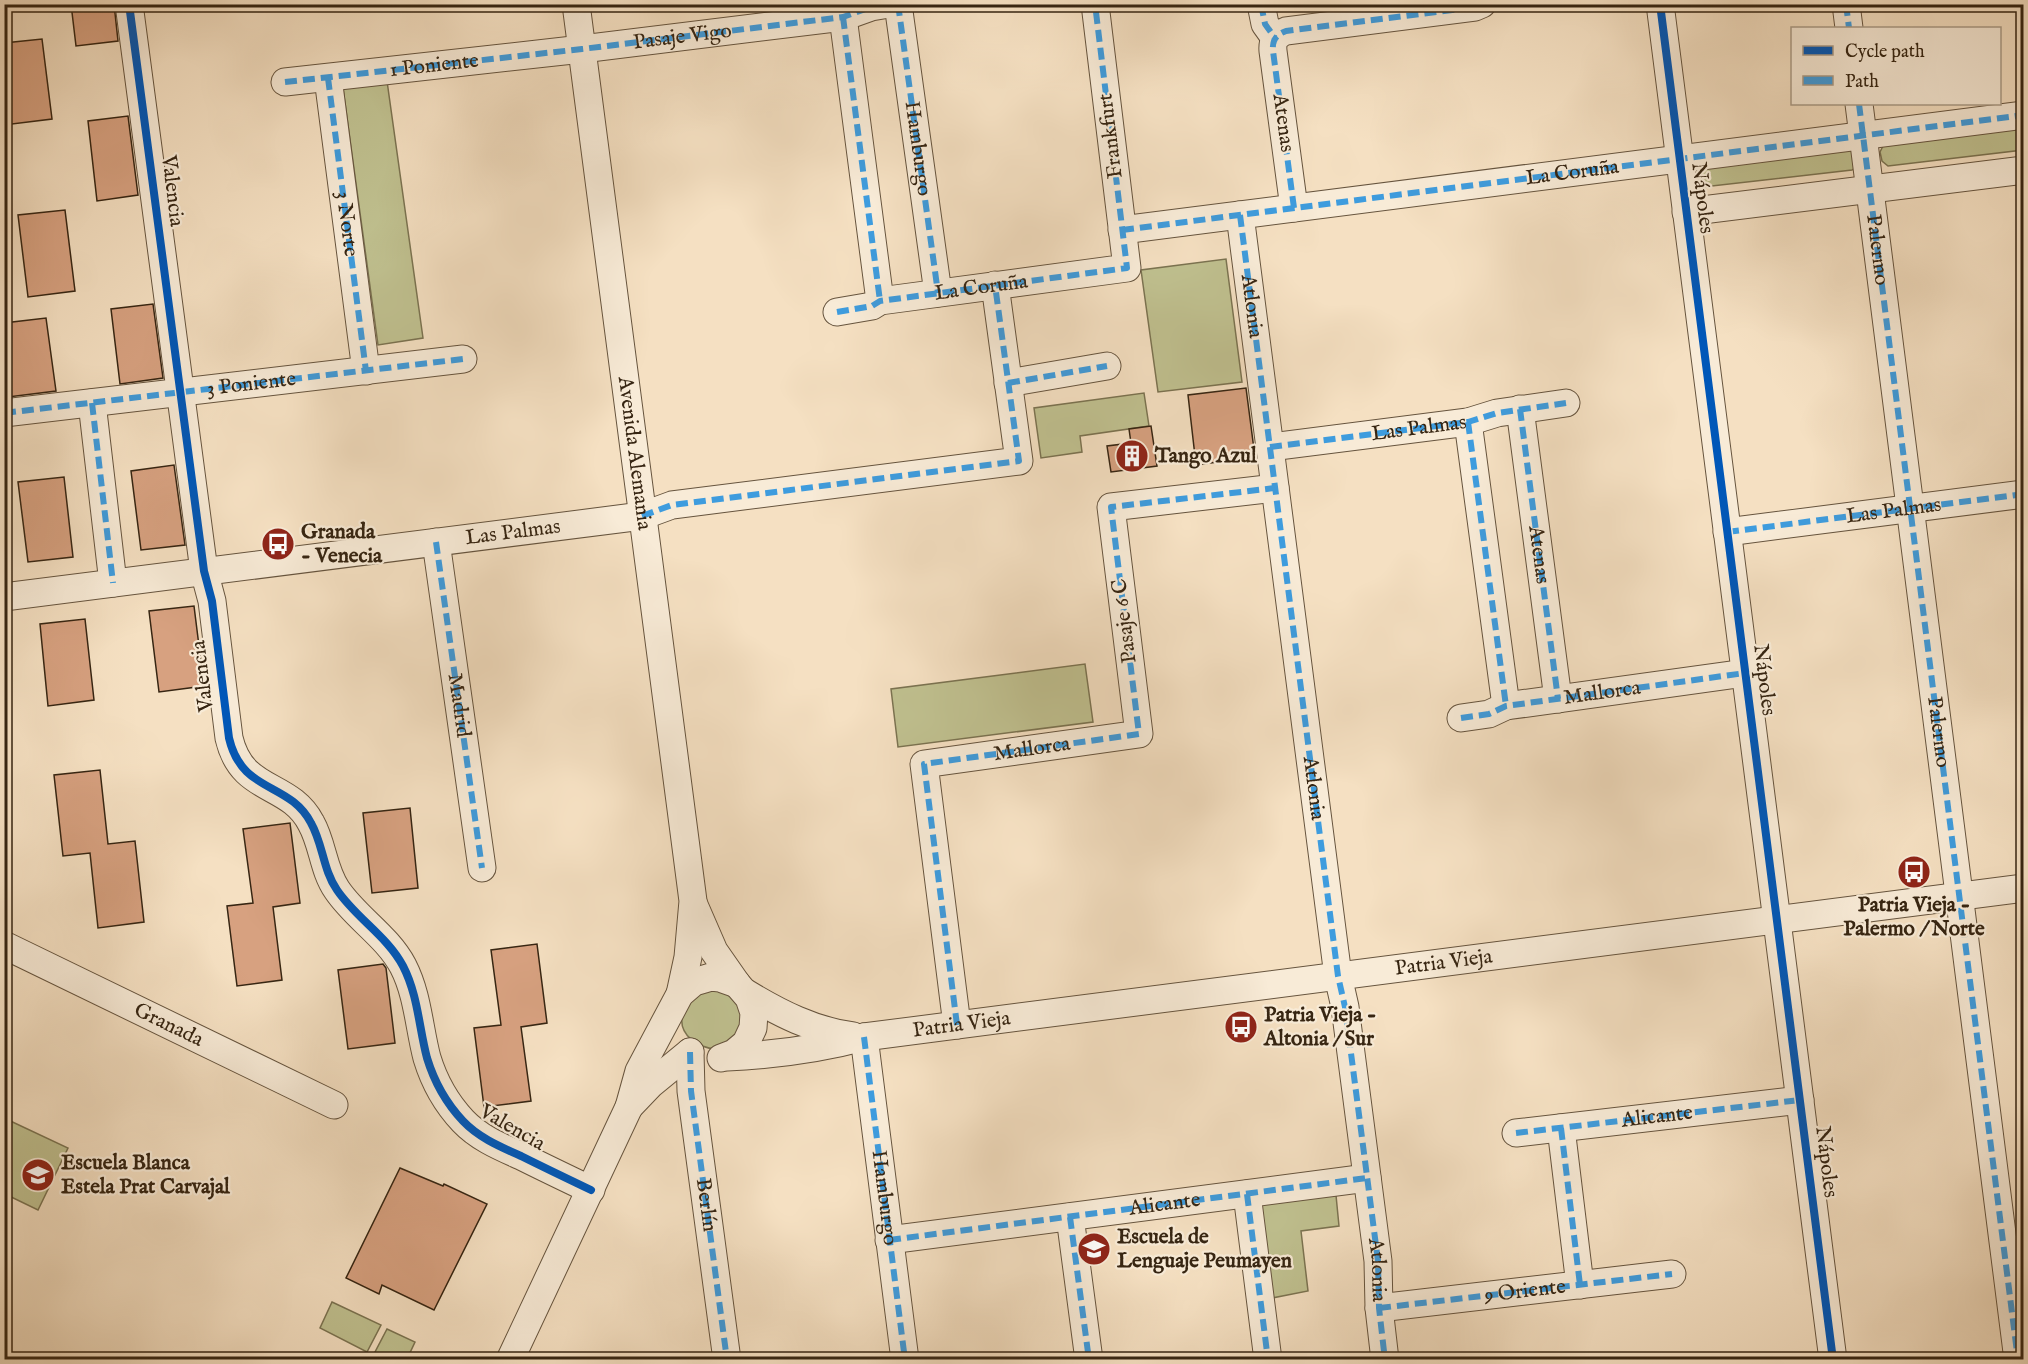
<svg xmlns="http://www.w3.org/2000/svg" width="2028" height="1364" viewBox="0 0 2028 1364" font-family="'IM FELL English',serif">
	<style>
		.green { fill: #c0c190; stroke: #7b7351; stroke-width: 1.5 }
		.building { fill: #d7a180; stroke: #362512; stroke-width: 1.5 }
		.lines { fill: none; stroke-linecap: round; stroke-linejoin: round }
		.minor-casing { stroke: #66543e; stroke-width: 29 }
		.minor { stroke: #f8ebd7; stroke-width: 27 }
		.quiet { stroke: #3e9cde; stroke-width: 6; stroke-dasharray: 12 6; stroke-linecap: butt }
		.cycleway-casing { stroke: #f8ebd7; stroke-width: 11 }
		.cycleway { stroke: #0057b8; stroke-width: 8 }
		.labels { text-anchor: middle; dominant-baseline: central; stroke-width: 4.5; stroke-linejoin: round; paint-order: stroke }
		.street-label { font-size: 21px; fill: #362512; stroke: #f8ebd7 }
		.poi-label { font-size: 21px; font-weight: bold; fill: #362512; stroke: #f8ebd7; text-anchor: start }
	</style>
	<rect width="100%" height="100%" fill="#f5e0c2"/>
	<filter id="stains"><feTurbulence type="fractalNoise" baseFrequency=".00333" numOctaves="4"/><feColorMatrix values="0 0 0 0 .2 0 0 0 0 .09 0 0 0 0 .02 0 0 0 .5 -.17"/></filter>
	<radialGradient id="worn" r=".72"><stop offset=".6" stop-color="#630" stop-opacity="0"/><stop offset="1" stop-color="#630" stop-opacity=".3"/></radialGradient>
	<!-- green -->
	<g class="green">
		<path d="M387 81 423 338 378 345 343 88Z"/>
		<path d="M2023 126V150L1888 166 1882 161 1880 152 1883 146Z"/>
		<path d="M1848 147 1854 150 1856 167 1852 170 1703 187C1697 181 1697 177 1697 170Z"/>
		<path d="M1226 259 1242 382 1158 392 1141 270Z"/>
		<path d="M1144 393 1149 426 1080 436 1082 452 1041 458 1034 408Z"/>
		<path d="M1085 664 1093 722 898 747 891 689Z"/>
		<path d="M721 987 743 1005 740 1033 716 1049C699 1048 679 1036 682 1016 683 1010 686 1004 688 998Z"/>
		<path d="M4 1118 68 1148 38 1210 5 1194Z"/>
		<path d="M1335 1185 1339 1226 1301 1231 1308 1291 1272 1298 1259 1203Z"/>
		<path d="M332 1302 381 1325 367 1352 320 1328Z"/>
		<path d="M387 1329 415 1342 407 1359H385L374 1354Z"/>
	</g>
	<!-- building -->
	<g class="building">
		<path d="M71 4H114L118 41 76 46Z"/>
		<path d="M42 39 52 119 4 125V43Z"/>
		<path d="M128 116 138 195 97 201 88 121Z"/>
		<path d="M65 210 75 291 28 297 18 215Z"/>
		<path d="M153 304 163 378 120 384 111 309Z"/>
		<path d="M46 318 56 391 8 397 4 366V323Z"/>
		<path d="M1246 388 1255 457 1196 465 1188 395Z"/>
		<path d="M1151 426 1157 466 1111 472 1107 446 1131 443 1129 429Z"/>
		<path d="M174 465 185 545 141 550 131 471Z"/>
		<path d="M64 477 73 557 28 562 18 482Z"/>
		<path d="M194 606 204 686 159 692 149 611Z"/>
		<path d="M85 619 94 700 48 706 40 624Z"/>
		<path d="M100 770 108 844 135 841 144 922 98 928 90 853 63 856 54 775Z"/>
		<path d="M410 808 418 888 372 893 363 813Z"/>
		<path d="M290 823 300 903 273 907 282 980 237 986 227 906 253 903 243 829Z"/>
		<path d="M537 944 547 1023 521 1027 531 1101 484 1107 474 1028 501 1025 491 950Z"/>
		<path d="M383 964 386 968 395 1043 348 1049 338 970Z"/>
		<path d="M400 1168 443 1186 444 1184 487 1204 434 1310 382 1285 379 1294 346 1278Z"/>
	</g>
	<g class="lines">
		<defs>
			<g id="minor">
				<path d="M129 4 204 571 212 601 229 738C242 794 289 781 311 823 323 844 323 870 337 890 356 918 387 936 403 966 418 995 419 1028 427 1058 434 1081 447 1104 463 1121 479 1138 501 1147 521 1156 545 1168 568 1179 591 1190"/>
				<path id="s1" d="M576 4 693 901 688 957 680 994"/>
				<path d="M898 4 938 293"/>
				<path d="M1261 4 1265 24 1275 38"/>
				<path d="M1660 4 1833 1360"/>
				<path d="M1846 4 1849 28"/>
				<path d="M843 17 880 301"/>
				<path id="s2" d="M328 78 366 371"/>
				<path d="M285 82 582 49 843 17 871 7 889 4"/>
				<path id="s3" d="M1859 104 2018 1360"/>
				<path d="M1294 208 1273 51C1272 40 1276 35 1286 31L1475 7 1482 4"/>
				<path d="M1686 212 2024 170"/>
				<path id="s4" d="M1240 215 1338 976 1345 1007 1378 1261 1379 1308 1385 1360"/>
				<path id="s5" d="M1122 230 2024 115"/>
				<path id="s6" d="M837 312 872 306 880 301 1127 268 1095 4"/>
				<path d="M1008 383 1107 366"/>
				<path d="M92 403 113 583"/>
				<path d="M1520 409 1558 699"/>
				<path id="s7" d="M4 413 463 359"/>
				<path d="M1468 422 1506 706"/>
				<path d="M1270 447 1468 422 1497 413 1566 403"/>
				<path d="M1727 532 2024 494"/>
				<path d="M436 542 482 868"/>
				<path id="s8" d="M4 597 642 516 672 505 1019 461 995 285"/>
				<path id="s9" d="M1461 718 1489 714 1506 706 1745 673"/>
				<path d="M694 905 714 951 737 984 749 998 754 1013 753 1028 746 1043 734 1053 721 1058"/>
				<path id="s10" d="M4 945 334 1105"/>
				<path d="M746 993C779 1013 814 1031 853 1036"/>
				<path d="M957 1025 924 764 1139 734 1111 507 1275 488"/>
				<path id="s11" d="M864 1037 905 1360"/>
				<path d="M690 1052 691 1091 727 1360"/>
				<path id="s12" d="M727 1057C773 1055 819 1049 864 1037L2024 888"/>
				<path d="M629 1107 651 1084 690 1052"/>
				<path d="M1561 1128 1580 1285"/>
				<path d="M1516 1133 1800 1100"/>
				<path d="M1247 1194 1268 1360"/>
				<path d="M1070 1217 1089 1360"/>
				<path d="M889 1240 1367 1178"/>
				<path id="s13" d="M1379 1308 1672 1274"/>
				<path d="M510 1360 629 1107 639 1071 680 994 694 982 711 977 720 978 737 984"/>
			</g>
		</defs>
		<!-- minor casing -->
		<use href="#minor" class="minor-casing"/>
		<!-- minor -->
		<use href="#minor" class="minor"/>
		<!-- quiet -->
		<g class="quiet">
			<path id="s14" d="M898 4 938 293"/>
			<path d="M1261 4 1265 24 1275 38"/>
			<path d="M1846 4 1849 28"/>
			<path d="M843 17 880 301"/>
			<path d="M328 78 366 371"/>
			<path id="s15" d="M285 82 582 49 843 17 871 7 889 4"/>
			<path d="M1859 104 2018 1360"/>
			<path d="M1294 208 1273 51C1272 40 1276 35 1286 31L1475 7 1482 4"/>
			<path d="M1240 215 1338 976 1345 1007 1378 1261 1379 1308 1385 1360"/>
			<path d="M1122 230 2024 115"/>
			<path d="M837 312 872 306 880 301 1127 268 1095 4"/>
			<path d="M1008 383 1107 366"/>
			<path d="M92 403 113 583"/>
			<path id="s16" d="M1520 409 1558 699"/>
			<path d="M4 413 463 359"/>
			<path d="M1468 422 1506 706"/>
			<path id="s17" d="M1270 447 1468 422 1497 413 1566 403"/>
			<path d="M642 516 672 505 1019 461 995 285"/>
			<path id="s18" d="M1727 532 2024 494"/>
			<path id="s19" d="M436 542 482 868"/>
			<path d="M1461 718 1489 714 1506 706 1745 673"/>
			<path id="s20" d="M957 1025 924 764 1139 734 1111 507 1275 488"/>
			<path d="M864 1037 905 1360"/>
			<path id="s21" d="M690 1052 691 1091 727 1360"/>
			<path d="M1561 1128 1580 1285"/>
			<path id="s22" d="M1516 1133 1800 1100"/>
			<path d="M1247 1194 1268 1360"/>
			<path d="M1070 1217 1089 1360"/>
			<path id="s23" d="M889 1240 1367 1178"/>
			<path d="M1379 1308 1672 1274"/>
		</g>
		<defs>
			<g id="cycleway">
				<path d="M129 4 204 571 212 601 229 738C242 794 289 781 311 823 323 844 323 870 337 890 356 918 387 936 403 966 418 995 419 1028 427 1058 434 1081 447 1104 463 1121 479 1138 501 1147 521 1156 545 1168 568 1179 591 1190"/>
				<path d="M1660 4 1833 1360"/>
			</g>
		</defs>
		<!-- cycleway casing -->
		<use href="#cycleway" class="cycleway-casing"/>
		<!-- cycleway -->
		<use href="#cycleway" class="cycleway"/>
	</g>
	<!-- icons -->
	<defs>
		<symbol id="building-disc" viewBox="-11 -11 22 22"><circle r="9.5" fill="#8f2418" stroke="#f8ebd7"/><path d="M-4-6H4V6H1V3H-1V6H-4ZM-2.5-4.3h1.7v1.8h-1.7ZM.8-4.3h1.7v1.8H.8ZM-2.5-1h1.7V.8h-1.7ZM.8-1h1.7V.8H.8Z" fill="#fff"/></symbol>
		<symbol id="bus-disc" viewBox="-11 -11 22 22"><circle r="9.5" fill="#8f2418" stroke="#f8ebd7"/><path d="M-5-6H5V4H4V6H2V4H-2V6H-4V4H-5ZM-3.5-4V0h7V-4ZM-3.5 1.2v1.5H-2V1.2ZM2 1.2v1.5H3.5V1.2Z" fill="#fff"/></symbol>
		<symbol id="school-disc" viewBox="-11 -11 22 22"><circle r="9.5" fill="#8f2418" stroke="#f8ebd7"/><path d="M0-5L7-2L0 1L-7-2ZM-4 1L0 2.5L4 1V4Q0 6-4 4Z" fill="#fff"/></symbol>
	</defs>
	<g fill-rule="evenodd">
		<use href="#building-disc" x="1113" y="437" width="38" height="38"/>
		<use href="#bus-disc" x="259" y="525" width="38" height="38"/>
		<use href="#bus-disc" x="1895" y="853" width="38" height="38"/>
		<use href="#bus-disc" x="1222" y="1008" width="38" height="38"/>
		<use href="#school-disc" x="19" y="1156" width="38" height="38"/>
		<use href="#school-disc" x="1075" y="1230" width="38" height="38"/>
	</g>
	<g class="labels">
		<!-- street labels -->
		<g class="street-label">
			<text stroke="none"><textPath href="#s15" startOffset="400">Pasaje Vigo</textPath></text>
			<text stroke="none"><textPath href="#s15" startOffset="150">1 Poniente</textPath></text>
			<text transform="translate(1283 123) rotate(82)">Atenas</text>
			<text transform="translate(1111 136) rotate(-97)">Frankfurt</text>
			<text stroke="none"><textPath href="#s14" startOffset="146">Hamburgo</textPath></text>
			<text stroke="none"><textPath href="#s5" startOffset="454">La Coruña</textPath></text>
			<text transform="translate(172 191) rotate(83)">Valencia</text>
			<text transform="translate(1702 198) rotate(83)">Nápoles</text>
			<text stroke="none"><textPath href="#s2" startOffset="147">3 Norte</textPath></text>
			<text stroke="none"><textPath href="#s3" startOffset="147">Palermo</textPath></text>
			<text stroke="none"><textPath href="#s6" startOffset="147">La Coruña</textPath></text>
			<text stroke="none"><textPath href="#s4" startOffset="92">Atlonia</textPath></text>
			<text stroke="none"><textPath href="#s7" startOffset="249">3 Poniente</textPath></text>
			<text stroke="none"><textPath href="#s17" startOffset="150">Las Palmas</textPath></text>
			<text stroke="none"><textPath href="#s1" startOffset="453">Avenida Alemania</textPath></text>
			<text stroke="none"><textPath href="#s18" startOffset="168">Las Palmas</textPath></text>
			<text stroke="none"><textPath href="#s8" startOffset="513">Las Palmas</textPath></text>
			<text stroke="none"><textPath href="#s16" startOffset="147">Atenas</textPath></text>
			<text transform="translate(1125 621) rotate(-97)">Pasaje 6 C</text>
			<text transform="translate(203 676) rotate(-97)">Valencia</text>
			<text transform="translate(1764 680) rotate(83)">Nápoles</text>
			<text stroke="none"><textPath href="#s9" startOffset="144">Mallorca</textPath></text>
			<text stroke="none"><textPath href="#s19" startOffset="165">Madrid</textPath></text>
			<text stroke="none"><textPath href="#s3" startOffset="633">Palermo</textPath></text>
			<text stroke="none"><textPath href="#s20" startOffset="372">Mallorca</textPath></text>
			<text stroke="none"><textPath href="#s4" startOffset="578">Atlonia</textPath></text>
			<text stroke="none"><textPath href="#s12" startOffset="723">Patria Vieja</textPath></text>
			<text stroke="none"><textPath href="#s12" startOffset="237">Patria Vieja</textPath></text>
			<text stroke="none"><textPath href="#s10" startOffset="183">Granada</textPath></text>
			<text stroke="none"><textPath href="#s22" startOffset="142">Alicante</textPath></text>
			<text transform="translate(512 1128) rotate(30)">Valencia</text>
			<text transform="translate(1826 1162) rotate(83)">Nápoles</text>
			<text stroke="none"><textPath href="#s11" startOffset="162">Hamburgo</textPath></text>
			<text stroke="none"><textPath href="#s23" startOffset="278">Alicante</textPath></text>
			<text stroke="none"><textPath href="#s21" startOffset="154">Berlín</textPath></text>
			<text stroke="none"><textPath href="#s4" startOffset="1064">Atlonia</textPath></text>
			<text stroke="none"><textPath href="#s13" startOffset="147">9 Oriente</textPath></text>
		</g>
		<!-- poi labels -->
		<g class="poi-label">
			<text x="1155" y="456">Tango Azul</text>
			<text x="301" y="532">Granada<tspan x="301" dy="24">- Venecia</tspan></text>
			<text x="1914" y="905" text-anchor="middle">Patria Vieja -<tspan x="1914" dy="24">Palermo / Norte</tspan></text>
			<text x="1264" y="1015">Patria Vieja -<tspan x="1264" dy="24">Altonia / Sur</tspan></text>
			<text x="61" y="1163">Escuela Blanca<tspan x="61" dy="24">Estela Prat Carvajal</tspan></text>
			<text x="1117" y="1237">Escuela de<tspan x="1117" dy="24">Lenguaje Peumayen</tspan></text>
		</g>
	</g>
	<!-- margin -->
	<rect width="2028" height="1364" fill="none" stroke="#f5e0c2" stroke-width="24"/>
	<rect x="6" y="6" width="2016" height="1352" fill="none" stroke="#362512" stroke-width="3"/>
	<rect x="12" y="12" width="2004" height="1340" fill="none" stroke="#362512" stroke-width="1.5"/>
	<!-- legend -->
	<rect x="1791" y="27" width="210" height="78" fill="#f8ebd7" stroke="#aa9c88" stroke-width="1.5"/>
	<rect x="1803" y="46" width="30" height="9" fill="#0057b8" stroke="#aa9c88" stroke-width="1.5"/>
	<text x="1845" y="57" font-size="18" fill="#362512">Cycle path</text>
	<rect x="1803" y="76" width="30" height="9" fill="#3e9cde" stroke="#aa9c88" stroke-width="1.5"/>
	<text x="1845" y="87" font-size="18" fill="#362512">Path</text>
	<rect width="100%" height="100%" filter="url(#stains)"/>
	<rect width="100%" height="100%" fill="url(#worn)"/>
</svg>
